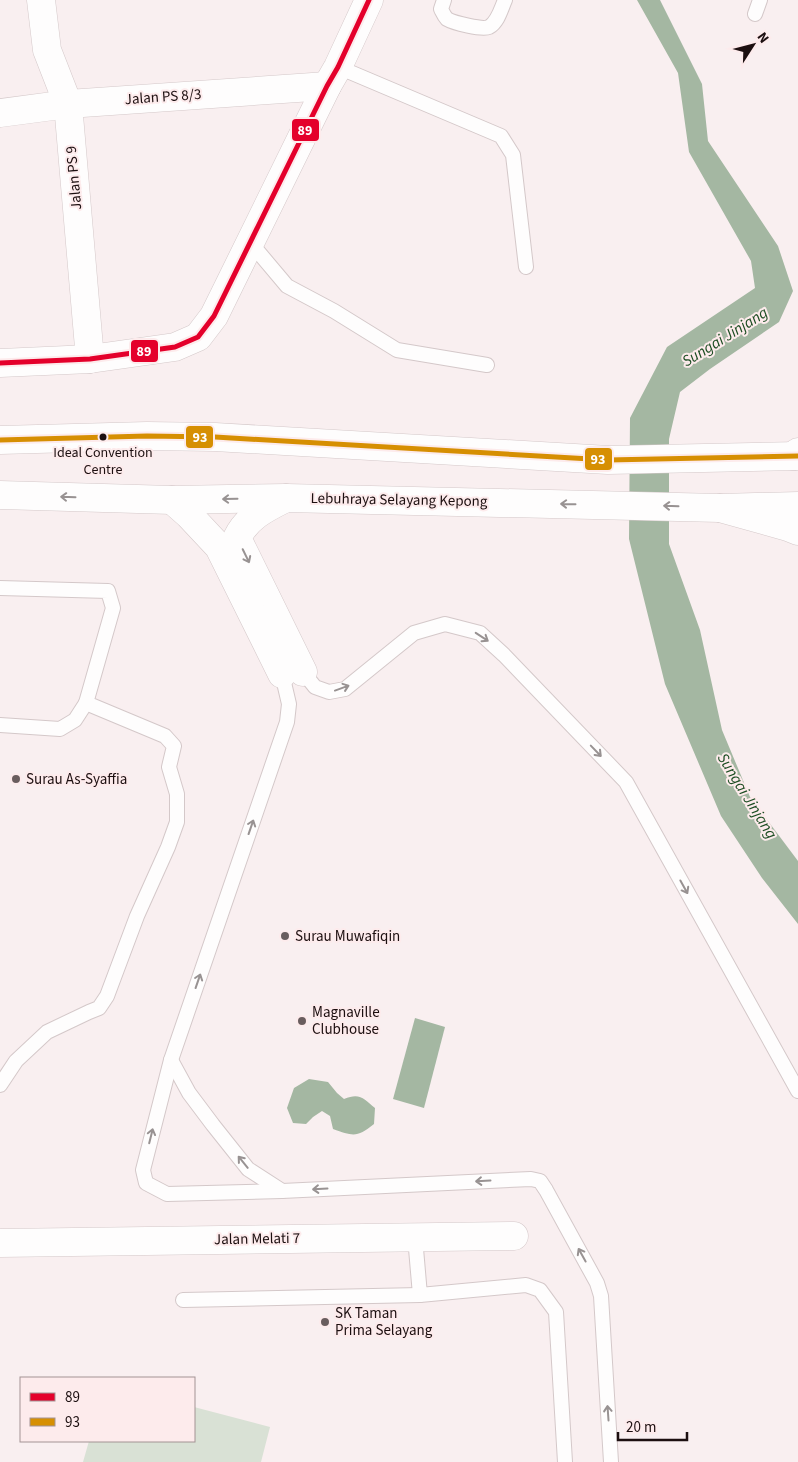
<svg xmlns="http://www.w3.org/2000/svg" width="798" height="1462" viewBox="0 0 798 1462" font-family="'Source Sans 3',sans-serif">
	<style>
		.green { fill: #d9e1d5 }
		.water { fill: #a4b7a2 }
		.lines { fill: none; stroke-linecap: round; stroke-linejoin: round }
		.lane-casing { stroke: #d4c8c9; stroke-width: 16 }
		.street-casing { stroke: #d4c8c9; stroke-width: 29 }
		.primary-casing { stroke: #d4c8c9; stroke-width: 29 }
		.highway-casing { stroke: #d4c8c9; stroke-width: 29 }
		.lane { stroke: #fefdfd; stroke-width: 14 }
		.street { stroke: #fefdfd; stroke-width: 28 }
		.primary { stroke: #fefdfd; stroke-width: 28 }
		.highway { stroke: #fefdfd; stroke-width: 28 }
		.bus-1-casing { stroke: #fdebec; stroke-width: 9 }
		.bus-2-casing { stroke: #fdebec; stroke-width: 9 }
		.bus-1 { stroke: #e4002b; stroke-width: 5 }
		.bus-2 { stroke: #d68f02; stroke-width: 5 }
		.oneway { stroke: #989292 }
		.bus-dot { fill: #1c0f10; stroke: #fdebec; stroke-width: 2 }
		.poi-dot { fill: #695d5e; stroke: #fdebec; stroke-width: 2 }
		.labels { text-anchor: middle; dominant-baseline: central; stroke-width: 4; stroke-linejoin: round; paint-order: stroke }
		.bus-label { font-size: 14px; fill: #1c0f10; stroke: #fdebec }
		.street-label { font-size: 15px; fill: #1c0f10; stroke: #fdebec }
		.poi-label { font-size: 15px; fill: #1c0f10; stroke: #fdebec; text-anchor: start }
		.water-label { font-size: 16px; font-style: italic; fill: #1c4d22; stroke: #fdebec }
		.line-badge { stroke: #fdebec; stroke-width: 2 }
		.badge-label { font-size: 14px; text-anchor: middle; font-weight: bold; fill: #fff }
	</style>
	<rect width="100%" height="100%" fill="#f9eff0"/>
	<!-- green -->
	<path class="green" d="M194 1407 270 1427 261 1462H83L89 1441H194Z"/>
	<!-- water -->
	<g class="water">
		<path d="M637 0H660L702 84 708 141 778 246 793 291 779 322 710 369 680 392 669 439V544L700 630 722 730 750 797 798 861V924L762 878 721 816 665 684 629 539 630 418 667 347 755 288 751 261 689 152 678 73Z"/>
		<path d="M415 1018 445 1027 424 1108 393 1099Z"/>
		<path d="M309 1079 328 1082 337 1093 344 1099C360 1092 364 1099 375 1108L374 1124C357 1138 353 1136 333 1129L330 1116 322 1111 313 1117 306 1124 293 1123 287 1108 294 1088Z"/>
	</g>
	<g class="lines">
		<defs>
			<g id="lane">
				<path d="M444 0 441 9C443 13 444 16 447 19 454 23 482 30 489 27 498 22 501 9 505 0"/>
				<path d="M755 14 760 0"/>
				<path d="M338 67 501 136 513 155 526 267"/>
				<path d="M250 242 287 286 334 311 397 350 487 365"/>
				<path d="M0 588 108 591 113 608 86 703 165 736 174 746 169 767 177 794V822L168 847 137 916 107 996 99 1008 89 1012 47 1032 16 1061 0 1085"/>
				<path d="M303 672 315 687 329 692 345 689 414 633 445 624 480 633 504 655 626 782 798 1091"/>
				<path d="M282 674 289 704 287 722 171 1060 143 1170 146 1183 167 1194 282 1191 531 1179 540 1181 546 1190 597 1283 601 1296 611 1462"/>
				<path d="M0 725 60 729 75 720 86 703"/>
				<path d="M171 1060 189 1093 213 1125 248 1169 282 1191"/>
				<path d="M415 1237 420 1295 526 1285 540 1290 556 1312 565 1462"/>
				<path d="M183 1300 420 1295"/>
			</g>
			<g id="street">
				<path d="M41 0 47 50 68 104 90 359"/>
				<path d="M0 113 68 104 327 86"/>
				<path d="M0 363 90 359 175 347 198 337 214 316 327 86 338 67 369 0"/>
				<path d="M286 498C266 508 247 517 237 538L303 672"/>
				<path d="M172 500 189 515 219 547 282 674"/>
				<path d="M0 1243 514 1236"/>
			</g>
			<g id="primary">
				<path d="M0 440 147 436 215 437 608 460 798 456"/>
				<path d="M0 495 172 500 286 498 720 508 798 506"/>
			</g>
			<g id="highway">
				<path d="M793 456 798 452"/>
				<path d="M720 508 788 527 798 531"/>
			</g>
		</defs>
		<!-- lane casing -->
		<use href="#lane" class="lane-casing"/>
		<!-- street casing -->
		<use href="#street" class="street-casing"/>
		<!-- primary casing -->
		<use href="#primary" class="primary-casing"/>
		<!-- highway casing -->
		<use href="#highway" class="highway-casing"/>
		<!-- lane -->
		<use href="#lane" class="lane"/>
		<!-- street -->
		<use href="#street" class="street"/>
		<!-- primary -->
		<use href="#primary" class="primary"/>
		<!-- highway -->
		<use href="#highway" class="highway"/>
		<defs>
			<path id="bus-1" d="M0 363 90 359 175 347 198 337 214 316 327 86 338 67 369 0"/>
			<path id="bus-2" d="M0 440 147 436 215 437 608 460 798 456"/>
		</defs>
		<!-- bus-1 casing -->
		<use href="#bus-1" class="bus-1-casing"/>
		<!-- bus-2 casing -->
		<use href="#bus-2" class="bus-2-casing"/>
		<!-- bus-1 -->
		<use href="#bus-1" class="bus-1"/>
		<!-- bus-2 -->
		<use href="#bus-2" class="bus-2"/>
	</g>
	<!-- one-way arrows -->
	<defs><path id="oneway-shaft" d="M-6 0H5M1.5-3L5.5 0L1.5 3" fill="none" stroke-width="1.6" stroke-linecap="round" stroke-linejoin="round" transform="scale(1.25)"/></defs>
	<g class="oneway">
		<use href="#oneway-shaft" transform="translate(68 497) rotate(-178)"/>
		<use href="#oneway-shaft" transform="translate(230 499) rotate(179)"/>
		<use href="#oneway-shaft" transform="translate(568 504) rotate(-179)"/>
		<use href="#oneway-shaft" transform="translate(671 506) rotate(-178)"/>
		<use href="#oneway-shaft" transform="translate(246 556) rotate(64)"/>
		<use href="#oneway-shaft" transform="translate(482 637) rotate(33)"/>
		<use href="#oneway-shaft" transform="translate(342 688) rotate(-20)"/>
		<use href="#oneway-shaft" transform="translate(596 751) rotate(46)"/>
		<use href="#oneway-shaft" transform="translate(251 827) rotate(-71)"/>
		<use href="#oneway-shaft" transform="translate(684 887) rotate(61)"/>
		<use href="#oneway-shaft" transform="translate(198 981) rotate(-71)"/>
		<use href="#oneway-shaft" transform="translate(151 1136) rotate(-76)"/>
		<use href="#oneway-shaft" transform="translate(243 1162) rotate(-129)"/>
		<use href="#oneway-shaft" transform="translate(483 1181) rotate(177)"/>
		<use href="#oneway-shaft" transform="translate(320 1189) rotate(177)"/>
		<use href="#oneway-shaft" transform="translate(582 1255) rotate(-119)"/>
		<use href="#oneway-shaft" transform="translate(608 1413) rotate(-94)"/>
	</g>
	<!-- markers -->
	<circle class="bus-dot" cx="103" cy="437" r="4.5"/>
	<g class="poi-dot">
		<circle cx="16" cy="779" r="5"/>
		<circle cx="285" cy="936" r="5"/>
		<circle cx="302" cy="1021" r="5"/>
		<circle cx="325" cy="1322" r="5"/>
	</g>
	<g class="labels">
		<!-- bus labels -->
		<g class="bus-label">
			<text x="103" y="453">Ideal Convention<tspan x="103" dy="17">Centre</tspan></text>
		</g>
		<!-- street labels -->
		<g class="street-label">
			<text transform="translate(163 97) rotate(-4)">Jalan PS 8/3</text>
			<text transform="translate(74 178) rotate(-95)">Jalan PS 9</text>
			<text transform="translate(399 500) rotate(1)">Lebuhraya Selayang Kepong</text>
			<text transform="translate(257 1239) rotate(-1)">Jalan Melati 7</text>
		</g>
		<!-- poi labels -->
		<g class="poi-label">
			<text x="26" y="779">Surau As-Syaffia</text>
			<text x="295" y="936">Surau Muwafiqin</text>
			<text x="312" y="1012">Magnaville<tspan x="312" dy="17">Clubhouse</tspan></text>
			<text x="335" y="1313">SK Taman<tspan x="335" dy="17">Prima Selayang</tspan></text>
		</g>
		<!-- water labels -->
		<g class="water-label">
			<text transform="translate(725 337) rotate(-32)">Sungai Jinjang</text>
			<text transform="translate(747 796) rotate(58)">Sungai Jinjang</text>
		</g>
	</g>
	<g class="line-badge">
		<rect x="291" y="118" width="29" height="24" rx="5" fill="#e4002b"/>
		<rect x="130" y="339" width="29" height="24" rx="5" fill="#e4002b"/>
		<rect x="185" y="425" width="29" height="24" rx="5" fill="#d68f02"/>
		<rect x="584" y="447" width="29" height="24" rx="5" fill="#d68f02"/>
	</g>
	<g class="badge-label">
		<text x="305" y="135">89</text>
		<text x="144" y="356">89</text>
		<text x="200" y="442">93</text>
		<text x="598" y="464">93</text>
	</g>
	<!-- legend -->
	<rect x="20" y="1377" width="175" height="65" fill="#fdebec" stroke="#a39394"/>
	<rect x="30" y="1393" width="25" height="8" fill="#e4002b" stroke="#a39394"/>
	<text x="65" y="1402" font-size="15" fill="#1c0f10">89</text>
	<rect x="30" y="1418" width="25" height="8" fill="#d68f02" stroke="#a39394"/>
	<text x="65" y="1427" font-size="15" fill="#1c0f10">93</text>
	<!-- north arrow -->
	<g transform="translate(753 45) rotate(54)" stroke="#fdebec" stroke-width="4" paint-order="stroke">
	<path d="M0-4L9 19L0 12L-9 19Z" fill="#1c0f10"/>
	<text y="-8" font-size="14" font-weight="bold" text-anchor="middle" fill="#1c0f10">N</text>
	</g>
	<!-- scale -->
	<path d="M618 1432v8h69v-8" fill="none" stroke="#1c0f10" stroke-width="2.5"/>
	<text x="626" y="1432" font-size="15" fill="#1c0f10" stroke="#fdebec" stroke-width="4" paint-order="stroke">20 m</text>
</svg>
